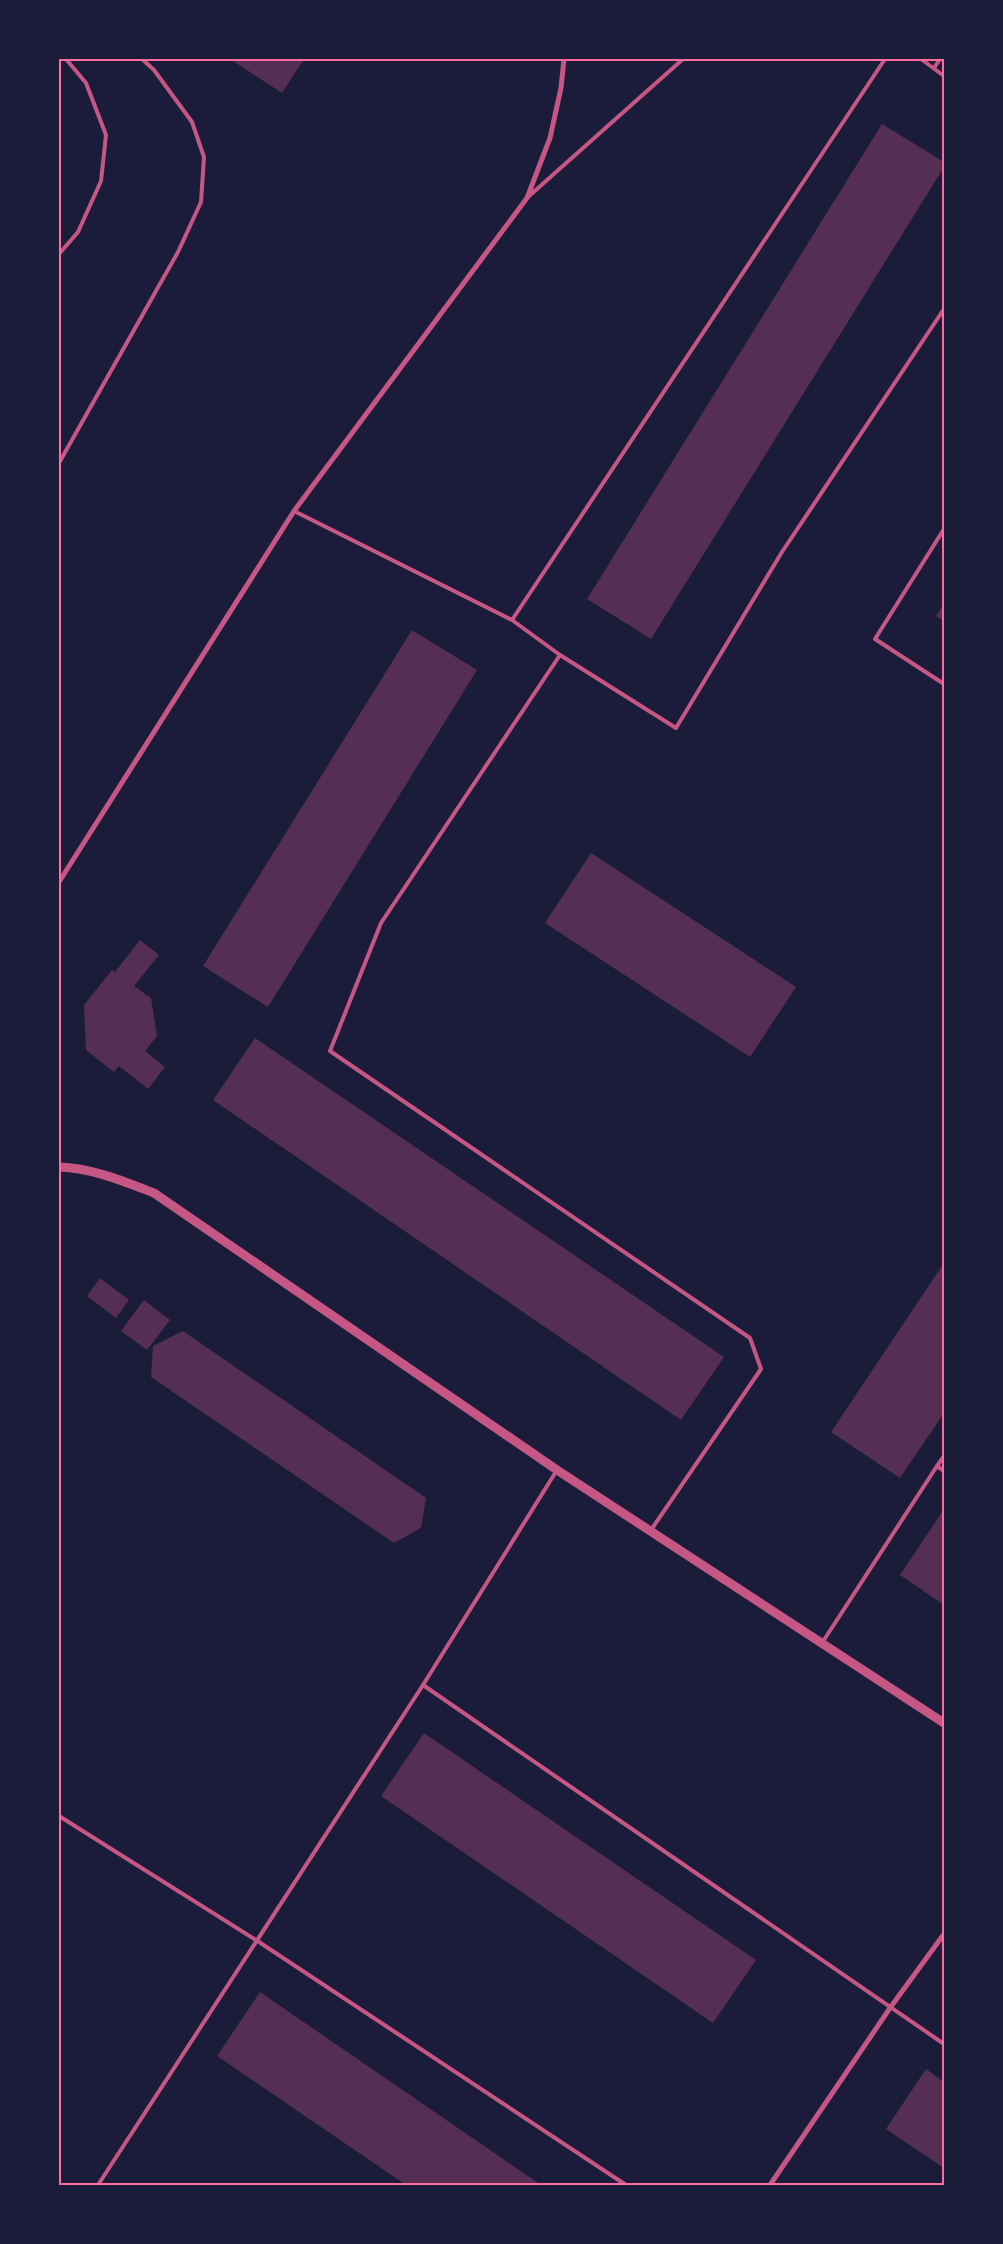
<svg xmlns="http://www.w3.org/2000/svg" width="1003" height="2244" viewBox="0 0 1003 2244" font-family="Inter,sans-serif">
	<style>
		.building { fill: #542f53 }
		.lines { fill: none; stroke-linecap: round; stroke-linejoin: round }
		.service { stroke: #c65784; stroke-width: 4 }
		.minor { stroke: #c65784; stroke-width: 5 }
		.tertiary { stroke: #c65784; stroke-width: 9 }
		.neatline { fill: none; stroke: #ff6b9d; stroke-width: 2 }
	</style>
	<rect width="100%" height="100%" fill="#1b1b3a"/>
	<!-- building -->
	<g class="building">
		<path d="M230 59H304L282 93Z"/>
		<path d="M882 124 944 162V167L651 639 587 599Z"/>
		<path d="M944 603V621L936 616Z"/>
		<path d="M412 630 477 670 268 1007 203 966Z"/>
		<path d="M591 853 796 987 750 1057 545 923Z"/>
		<path d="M140 940 159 955 134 986 151 998 157 1036 145 1051 165 1067 148 1089 119 1066 114 1072 86 1050 84 1005 112 970 115 972Z"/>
		<path d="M255 1038 724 1357 681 1420 213 1100Z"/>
		<path d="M944 1263V1413L900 1478 831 1432Z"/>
		<path d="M100 1278 129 1300 116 1318 87 1296Z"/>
		<path d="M144 1300 170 1320 147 1350 121 1331Z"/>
		<path d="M183 1331 426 1498 421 1528 394 1543 151 1377 153 1346Z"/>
		<path d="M942 1512 944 1514V1605L900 1575Z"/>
		<path d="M424 1733 756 1960 713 2023 381 1796Z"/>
		<path d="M260 1992 541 2185H406L217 2056Z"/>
		<path d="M926 2069 944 2082V2168L886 2129Z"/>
	</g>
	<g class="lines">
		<!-- service -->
		<g class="service">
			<path d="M921 59 944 76"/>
			<path d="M934 68 940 59"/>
			<path d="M528 197 683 59"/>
			<path d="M59 254 78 232 101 181 106 135 86 83 66 59"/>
			<path d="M59 463 178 252 201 202 204 157 192 122 154 70 142 59"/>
			<path d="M294 511 512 620 885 59"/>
			<path d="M944 529 875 639 944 684"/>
			<path d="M512 620 560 655"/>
			<path d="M944 1456 937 1466 944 1471"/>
			<path d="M651 1530 761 1369 750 1338 330 1051 381 923 560 655 676 728 782 552 944 309"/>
			<path d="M822 1643 937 1466"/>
			<path d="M423 1685 944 2044"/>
			<path d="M59 1816 256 1940 626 2185"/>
			<path d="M98 2185 423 1685 557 1470"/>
		</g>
		<!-- minor -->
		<g class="minor">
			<path d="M59 882 294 511 527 198 550 138 561 88 564 59"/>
			<path d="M770 2185 890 2008 944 1934"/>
		</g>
		<!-- tertiary -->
		<path class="tertiary" d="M59 1167C92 1168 123 1181 154 1193L557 1470 944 1723"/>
	</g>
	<!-- border -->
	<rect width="1003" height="2244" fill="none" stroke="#1b1b3a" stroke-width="120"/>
	<rect x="60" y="60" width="883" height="2124" class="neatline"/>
</svg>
